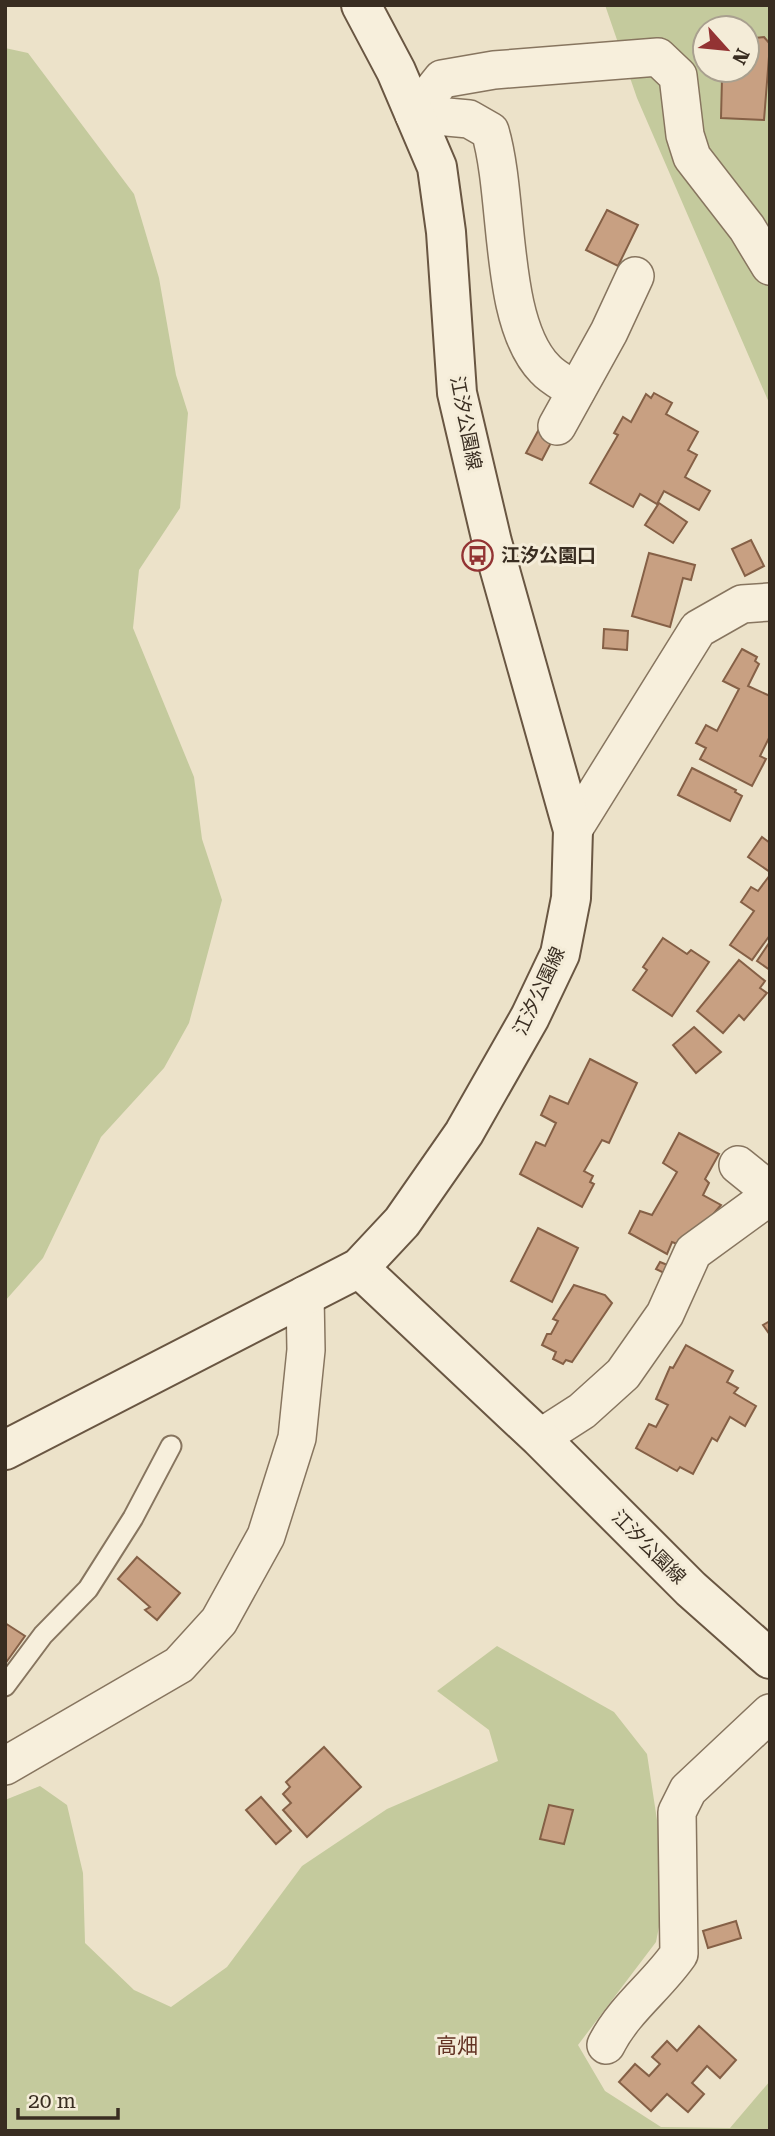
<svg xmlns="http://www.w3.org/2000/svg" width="775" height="2136" viewBox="0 0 775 2136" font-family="'Roboto Serif','Noto Sans JP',serif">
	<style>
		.green { fill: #c4ca9d; fill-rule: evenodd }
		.building { fill: #c8a082; stroke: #856046; stroke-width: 2 }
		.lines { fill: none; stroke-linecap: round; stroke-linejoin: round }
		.lane-casing { stroke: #87755f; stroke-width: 23 }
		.street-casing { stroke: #87755f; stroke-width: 40 }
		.secondary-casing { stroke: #695642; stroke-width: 42 }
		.lane { stroke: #f7efdc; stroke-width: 19 }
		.street { stroke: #f7efdc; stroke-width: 37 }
		.secondary { stroke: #f7efdc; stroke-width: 38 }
		.labels { text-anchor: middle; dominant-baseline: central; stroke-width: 6; stroke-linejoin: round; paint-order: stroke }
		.street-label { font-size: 19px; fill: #392d21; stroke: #f4ecd8 }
		.poi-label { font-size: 19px; font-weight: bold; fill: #392d21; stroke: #f4ecd8; text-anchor: start }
		.neighbourhood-label { font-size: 21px; fill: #633223; stroke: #f4ecd8 }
	</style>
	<rect width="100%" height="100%" fill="#ece2c9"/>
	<!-- green -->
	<g class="green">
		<path d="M605 5H770V405L637 98ZM705 28H747V70H705Z"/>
		<path d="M5 48 28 53 134 194 159 278 176 375 188 413 180 508 139 570 133 628 194 777 202 839 222 900 189 1023 164 1068 101 1137 43 1258 5 1301Z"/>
		<path d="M497 1646 614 1712 647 1754 667 1886 656 1942 578 2045 605 2091 661 2127 730 2128 770 2081V2131H5V1800L40 1786 67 1805 83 1873 85 1943 134 1990 171 2007 227 1967 302 1866 387 1809 498 1761 489 1730 437 1691Z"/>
	</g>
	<!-- building -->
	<g class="building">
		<path d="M764 37 770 44 764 120 721 118 722 78 717 76V70H747V39Z"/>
		<path d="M607 210 638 225 618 266 586 250Z"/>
		<path d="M654 393 672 403 666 414 698 432 688 450 697 455 685 477 710 491 699 510 664 491 657 504 640 494 633 507 590 483 618 435 614 433 623 417 631 422 646 394 651 398Z"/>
		<path d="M539 429 554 437 542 460 526 453Z"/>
		<path d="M659 503 687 522 673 543 645 525Z"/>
		<path d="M751 540 764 566 745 576 732 549Z"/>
		<path d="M649 553 695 565 691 580 683 578 670 627 632 616Z"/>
		<path d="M604 629 628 631 627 650 603 648Z"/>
		<path d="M742 649 757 657 755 661 759 664 748 686 770 696V736L760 756 766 759 752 786 700 759 706 748 696 743 706 725 717 731 739 689 723 681Z"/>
		<path d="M692 768 736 790 735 792 742 796 730 821 678 795Z"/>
		<path d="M762 837 770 843V872L748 857Z"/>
		<path d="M770 875V935L752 960 730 945 754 911 741 902 751 887 758 891Z"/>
		<path d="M663 938 687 954 691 950 709 962 672 1016 633 990 647 970 643 967Z"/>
		<path d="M769 943 770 944V970L757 961Z"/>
		<path d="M739 960 765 981 760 988 767 993 744 1020 739 1015 723 1033 697 1011Z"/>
		<path d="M694 1027 721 1052 696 1073 673 1045Z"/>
		<path d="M590 1059 637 1083 609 1143 602 1140 584 1171 593 1176 590 1182 594 1184 582 1207 520 1174 536 1142 545 1146 556 1123 541 1115 550 1096 568 1104Z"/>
		<path d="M679 1133 719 1154 705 1179 709 1183 703 1195 721 1205 698 1232 692 1230 683 1246 672 1242 667 1254 629 1233 640 1211 652 1215 677 1172 663 1163Z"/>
		<path d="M538 1228 578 1248 552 1302 511 1281Z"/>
		<path d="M660 1262 670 1266 666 1274 656 1269Z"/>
		<path d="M574 1285 605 1295 612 1303 572 1362 566 1360 563 1364 553 1359 556 1352 542 1345 547 1334H551L558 1321 553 1319Z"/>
		<path d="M770 1321V1335L763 1325Z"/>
		<path d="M686 1345 733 1371 727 1382 738 1388 734 1393 756 1406 745 1426 730 1417 717 1441 712 1438 693 1474 680 1467 677 1471 636 1448 649 1424 656 1427 668 1405 656 1399 670 1367 673 1368Z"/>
		<path d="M137 1557 180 1593 157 1620 145 1610 150 1607 118 1579Z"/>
		<path d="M5 1623 25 1636 5 1664Z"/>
		<path d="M324 1747 361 1787 307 1837 283 1810 291 1803 283 1794 290 1787 286 1782Z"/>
		<path d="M261 1797 291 1831 276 1844 246 1810Z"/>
		<path d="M549 1805 573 1810 564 1844 540 1839Z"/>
		<path d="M736 1921 741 1938 708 1948 703 1931Z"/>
		<path d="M699 2026 736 2060 720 2078 707 2066 692 2083 704 2094 688 2112 667 2094 651 2111 619 2082 635 2064 649 2076 660 2064 652 2057 667 2041 677 2051Z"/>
	</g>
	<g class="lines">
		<defs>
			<path id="lane" d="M5 1686 43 1635 88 1589 133 1518 171 1446"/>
			<g id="street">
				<path d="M414 114 442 79 494 70 658 57 678 76 685 135 692 157 747 228 770 266"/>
				<path d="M414 114 469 119 490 131C510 198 498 321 545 369 553 378 566 384 576 391"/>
				<path d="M557 426 609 332 635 276"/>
				<path d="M573 830 698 629 742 604 770 602"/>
				<path d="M738 1165 770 1191"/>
				<path d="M540 1438 582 1411 623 1374 665 1314 693 1252 770 1196"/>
				<path d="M5 1766 179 1665 219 1621 266 1536 297 1438 306 1350 305 1295"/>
				<path d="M606 2045C624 2009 657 1986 679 1954L677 1812 688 1790 770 1713"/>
			</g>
			<g id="secondary">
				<path d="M359 1268 540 1438 691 1589 770 1659"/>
				<path d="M5 1450 359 1268 402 1222 464 1133 530 1017 560 954 571 898 573 830 492 542 457 393 446 232 437 167 396 71 361 5"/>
			</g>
		</defs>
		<!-- lane casing -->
		<use href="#lane" class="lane-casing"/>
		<!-- street casing -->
		<use href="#street" class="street-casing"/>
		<!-- secondary casing -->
		<use href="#secondary" class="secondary-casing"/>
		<!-- lane -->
		<use href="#lane" class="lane"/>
		<!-- street -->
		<use href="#street" class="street"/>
		<!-- secondary -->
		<use href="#secondary" class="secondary"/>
	</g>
	<!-- icons -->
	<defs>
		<symbol id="bus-ring" viewBox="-11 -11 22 22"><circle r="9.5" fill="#f4ecd8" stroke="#933333" stroke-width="1.5"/><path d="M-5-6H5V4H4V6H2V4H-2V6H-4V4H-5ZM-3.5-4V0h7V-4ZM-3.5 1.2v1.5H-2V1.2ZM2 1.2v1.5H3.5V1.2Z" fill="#933333"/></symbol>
	</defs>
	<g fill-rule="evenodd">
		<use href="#bus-ring" x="460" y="538" width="35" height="35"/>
	</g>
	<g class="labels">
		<!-- street labels -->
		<g class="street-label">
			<text transform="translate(466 423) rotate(79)">江汐公園線</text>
			<text transform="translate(539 991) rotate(-65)">江汐公園線</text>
			<text transform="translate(649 1547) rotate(45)">江汐公園線</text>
		</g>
		<!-- poi labels -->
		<g class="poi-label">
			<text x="501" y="555">江汐公園口</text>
		</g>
		<!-- neighbourhood labels -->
		<g class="neighbourhood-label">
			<text x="457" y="2046">高畑</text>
		</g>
	</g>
	<!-- border -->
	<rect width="775" height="2136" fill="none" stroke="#392d21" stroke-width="14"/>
	<!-- north arrow -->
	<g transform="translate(726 49) rotate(117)"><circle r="33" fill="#f4ecd8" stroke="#a9a08f" stroke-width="2"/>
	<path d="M0-5L12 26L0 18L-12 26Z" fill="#933333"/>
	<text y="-10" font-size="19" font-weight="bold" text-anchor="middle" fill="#392d21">N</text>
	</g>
	<!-- scale -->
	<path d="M18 2108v10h100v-10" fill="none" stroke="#392d21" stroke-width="3.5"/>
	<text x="28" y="2108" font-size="21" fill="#392d21" stroke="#f4ecd8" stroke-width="5" paint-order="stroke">20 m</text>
</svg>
